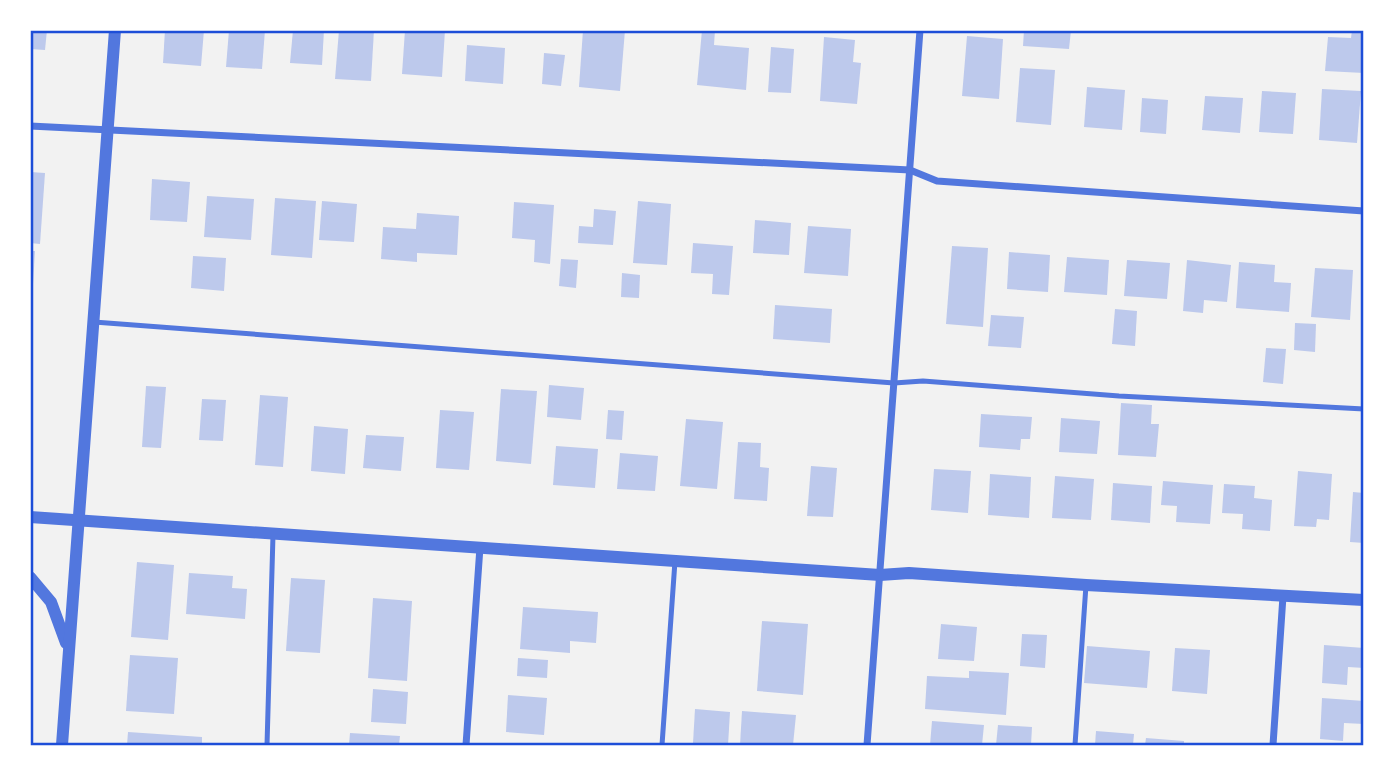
<svg xmlns="http://www.w3.org/2000/svg" width="1394" height="775" viewBox="0 0 1394 775" font-family="Barlow,sans-serif">
	<style>
		.building { fill: #bdc9ec }
		.lines { fill: none; stroke-linecap: round; stroke-linejoin: round }
		.service { stroke: #5277de; stroke-width: 5 }
		.minor { stroke: #5277de; stroke-width: 7 }
		.tertiary { stroke: #5277de; stroke-width: 12 }
		.neatline { fill: none; stroke: #1d4ed8; stroke-width: 2.5 }
	</style>
	<rect width="100%" height="100%" fill="#f2f2f2"/>
	<!-- building -->
	<g class="building">
		<path d="M30 30H47L45 50 30 49Z"/>
		<path d="M165 30H204L201 66 163 63Z"/>
		<path d="M229 30H265L262 69 226 67Z"/>
		<path d="M293 30H324L322 65 290 63Z"/>
		<path d="M339 30H374L371 81 335 79Z"/>
		<path d="M405 30H445L442 77 402 74Z"/>
		<path d="M583 30H625L620 91 579 87Z"/>
		<path d="M702 30H715L714 45 749 48 746 90 697 85Z"/>
		<path d="M1024 30H1071L1069 49 1023 46Z"/>
		<path d="M1352 30H1364V73L1325 71 1328 37 1351 38Z"/>
		<path d="M967 36 1003 39 999 99 962 96Z"/>
		<path d="M824 37 855 40 853 62 861 63 857 104 820 101Z"/>
		<path d="M467 45 505 48 503 84 465 81Z"/>
		<path d="M771 47 794 49 791 93 768 92Z"/>
		<path d="M544 53 565 55 561 86 542 84Z"/>
		<path d="M1020 68 1055 70 1051 125 1016 122Z"/>
		<path d="M1087 87 1125 90 1122 130 1084 127Z"/>
		<path d="M1322 89 1361 91 1357 143 1319 140Z"/>
		<path d="M1262 91 1296 93 1293 134 1259 132Z"/>
		<path d="M1205 96 1243 98 1240 133 1202 130Z"/>
		<path d="M1142 98 1168 100 1166 134 1140 132Z"/>
		<path d="M30 172 45 173 40 244 30 243Z"/>
		<path d="M152 179 190 182 187 222 150 220Z"/>
		<path d="M207 196 254 199 251 240 204 237Z"/>
		<path d="M275 198 316 201 312 258 271 255Z"/>
		<path d="M322 201 357 204 354 242 319 240Z"/>
		<path d="M638 201 671 204 667 265 633 263Z"/>
		<path d="M514 202 554 205 550 264 534 262 535 240 512 238Z"/>
		<path d="M594 209 616 211 613 245 578 243 579 226 593 227Z"/>
		<path d="M417 213 459 216 457 255 417 253V262L381 259 383 227 416 229Z"/>
		<path d="M755 220 791 223 789 255 753 253Z"/>
		<path d="M808 226 851 229 848 276 804 273Z"/>
		<path d="M693 243 733 246 729 295 712 294 713 274 691 273Z"/>
		<path d="M952 246 988 248 983 327 946 324Z"/>
		<path d="M30 251H35L32 301H30Z"/>
		<path d="M1009 252 1050 255 1048 292 1007 289Z"/>
		<path d="M193 256 226 258 224 291 191 288Z"/>
		<path d="M1067 257 1109 260 1107 295 1064 292Z"/>
		<path d="M561 259 578 260 576 288 559 286Z"/>
		<path d="M1127 260 1170 263 1167 299 1124 296Z"/>
		<path d="M1187 260 1231 265 1227 302 1204 300 1203 313 1183 311Z"/>
		<path d="M1239 262 1275 265 1274 282 1291 283 1289 312 1236 308Z"/>
		<path d="M1315 268 1353 270 1350 320 1311 317Z"/>
		<path d="M622 273 640 275 639 298 621 297Z"/>
		<path d="M775 305 832 309 830 343 773 339Z"/>
		<path d="M1115 309 1137 311 1135 346 1112 344Z"/>
		<path d="M991 315 1024 317 1021 348 988 346Z"/>
		<path d="M1295 323 1316 324 1315 352 1294 350Z"/>
		<path d="M1266 348 1286 349 1283 384 1263 382Z"/>
		<path d="M549 385 584 388 581 420 547 417Z"/>
		<path d="M146 386 166 387 161 448 142 447Z"/>
		<path d="M501 389 537 391 531 464 496 461Z"/>
		<path d="M260 395 288 397 283 467 255 465Z"/>
		<path d="M202 399 226 400 223 441 199 440Z"/>
		<path d="M1121 403 1152 405 1151 424H1159L1156 457 1118 455Z"/>
		<path d="M440 410 474 412 469 470 436 468Z"/>
		<path d="M608 410 624 411 622 440 606 439Z"/>
		<path d="M981 414 1032 417 1030 439H1021L1020 450 979 447Z"/>
		<path d="M1061 418 1100 421 1097 454 1059 452Z"/>
		<path d="M686 419 723 422 717 489 680 486Z"/>
		<path d="M314 426 348 429 345 474 311 471Z"/>
		<path d="M366 435 404 437 401 471 363 468Z"/>
		<path d="M738 442 761 443 760 467 769 468 767 501 734 499Z"/>
		<path d="M556 446 598 449 595 488 553 485Z"/>
		<path d="M620 453 658 456 655 491 617 489Z"/>
		<path d="M811 466 837 468 833 517 807 516Z"/>
		<path d="M934 469 971 471 968 513 931 510Z"/>
		<path d="M1298 471 1332 474 1329 520 1317 519 1316 527 1294 526Z"/>
		<path d="M990 474 1031 477 1029 518 988 515Z"/>
		<path d="M1055 476 1094 479 1091 520 1052 518Z"/>
		<path d="M1163 481 1213 485 1210 524 1176 522 1177 506 1161 505Z"/>
		<path d="M1113 483 1152 486 1150 523 1111 520Z"/>
		<path d="M1224 484 1255 486 1254 498 1272 500 1270 531 1242 529 1243 514 1222 513Z"/>
		<path d="M1353 492 1364 493V543L1350 542Z"/>
		<path d="M137 562 174 565 168 640 131 637Z"/>
		<path d="M189 573 233 576 232 588 247 589 245 619 186 614Z"/>
		<path d="M291 578 325 580 320 653 286 651Z"/>
		<path d="M373 598 412 601 407 681 368 678Z"/>
		<path d="M523 607 598 612 596 643 570 641V653L520 649Z"/>
		<path d="M762 621 808 624 803 695 757 691Z"/>
		<path d="M941 624 977 627 974 661 938 659Z"/>
		<path d="M1022 634 1047 635 1045 668 1020 666Z"/>
		<path d="M1324 645 1364 648V668L1348 667 1347 685 1322 683Z"/>
		<path d="M1087 646 1150 651 1147 688 1084 683Z"/>
		<path d="M1175 648 1210 650 1207 694 1172 691Z"/>
		<path d="M130 655 178 658 174 714 126 711Z"/>
		<path d="M518 658 548 660 547 678 517 676Z"/>
		<path d="M969 671 1009 673 1006 715 925 709 927 676 969 678Z"/>
		<path d="M373 689 408 692 406 724 371 722Z"/>
		<path d="M508 695 547 698 544 735 506 732Z"/>
		<path d="M1322 698 1364 701V724L1344 723 1343 741 1320 739Z"/>
		<path d="M695 709 730 712 728 745 693 743Z"/>
		<path d="M742 711 796 715 793 745H740Z"/>
		<path d="M932 721 984 725 982 745H930Z"/>
		<path d="M998 725 1032 727 1031 745H996Z"/>
		<path d="M1096 731 1134 734 1133 745H1095Z"/>
		<path d="M128 732 202 737V745H127Z"/>
		<path d="M350 733 400 736 399 745H349Z"/>
		<path d="M1146 738 1184 741V745H1145Z"/>
	</g>
	<g class="lines">
		<!-- service -->
		<g class="service">
			<path d="M94 322 894 383 923 381 1119 396 1364 409"/>
			<path d="M267 745 273 535"/>
			<path d="M662 745 675 561"/>
			<path d="M1075 745 1086 585"/>
		</g>
		<!-- minor -->
		<g class="minor">
			<path d="M30 126 910 170 937 181 1364 211"/>
			<path d="M466 745 480 547"/>
			<path d="M867 745 920 30"/>
			<path d="M1273 745 1283 596"/>
		</g>
		<!-- tertiary -->
		<g class="tertiary">
			<path d="M30 517 880 575 909 573 1086 585 1364 600"/>
			<path d="M30 577 51 602 66 643"/>
			<path d="M62 745 115 30"/>
		</g>
	</g>
	<!-- border -->
	<rect width="1394" height="775" fill="none" stroke="#ffffff" stroke-width="63"/>
	<rect x="32" y="32" width="1330" height="712" class="neatline"/>
</svg>
